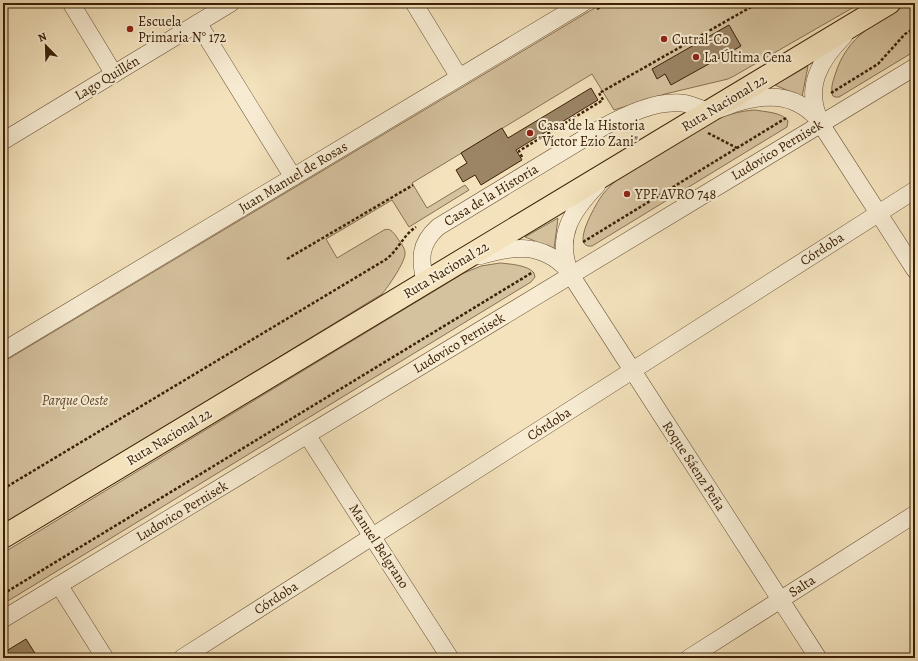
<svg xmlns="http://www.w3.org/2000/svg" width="918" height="661" viewBox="0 0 918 661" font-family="Alegreya,serif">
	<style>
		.green { fill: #d4c19d; stroke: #887052 }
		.building { fill: #9b8565; stroke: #3c2006 }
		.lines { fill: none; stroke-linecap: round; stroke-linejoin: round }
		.minor-casing { stroke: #6a5034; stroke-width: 18 }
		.highway-casing { stroke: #3c2006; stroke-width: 24 }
		.path { stroke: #3c2006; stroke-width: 2.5; stroke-dasharray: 3 2; stroke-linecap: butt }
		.minor { stroke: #f7ecd3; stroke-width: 17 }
		.highway { stroke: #f3e2bc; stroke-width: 22 }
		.poi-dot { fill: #8f2418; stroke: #f7ecd3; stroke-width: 1.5 }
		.labels { text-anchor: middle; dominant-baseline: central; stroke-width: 4; stroke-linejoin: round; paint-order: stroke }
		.poi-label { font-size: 14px; fill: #3c2006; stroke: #f7ecd3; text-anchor: start }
		.street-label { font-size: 14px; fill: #3c2006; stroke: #f7ecd3 }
		.park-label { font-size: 14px; font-style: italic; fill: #62482c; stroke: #f7ecd3 }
	</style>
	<rect width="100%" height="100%" fill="#f3e2bc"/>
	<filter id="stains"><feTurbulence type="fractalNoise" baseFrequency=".005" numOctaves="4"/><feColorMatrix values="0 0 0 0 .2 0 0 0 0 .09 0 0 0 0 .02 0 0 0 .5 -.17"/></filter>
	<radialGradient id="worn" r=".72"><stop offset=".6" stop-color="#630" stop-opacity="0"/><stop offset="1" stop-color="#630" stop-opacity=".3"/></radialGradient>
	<!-- green -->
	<g class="green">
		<path d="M603 3H861L734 76 728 79 665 94 614 110 592 74 412 183 427 208 465 185 469 190 409 227 392 200 326 239 337 258 384 230C390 228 392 231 396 236 399 241 405 247 405 253 406 261 388 287 382 294L3 526V362Z"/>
		<path d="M910 3H915V51L839 97H835L833 96C830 89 833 81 835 75 847 35 877 22 910 3Z"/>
		<path d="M808 66 802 97 775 85Z"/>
		<path d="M755 110C765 112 782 112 788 121L787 127 592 246C569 249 597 202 603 194 608 188 614 182 620 177L716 120C729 114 741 111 755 110Z"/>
		<path d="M558 218 554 249 525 237Z"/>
		<path d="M500 263C510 264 528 265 534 273L535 277 531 282 3 604V553L464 273 481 266Z"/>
	</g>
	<!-- building -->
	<g class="building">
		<path d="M729 25 741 46 671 85 665 74 657 79 652 69Z"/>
		<path d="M591 88 598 100 516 150 522 160 481 185 475 175 463 182 456 170 467 163 461 153 502 128 508 138Z"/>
		<path d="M26 639 38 658H3V653Z"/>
	</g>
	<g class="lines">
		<defs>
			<g id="minor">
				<path d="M71 3 114 74"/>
				<path d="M414 3 459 77"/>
				<path d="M198 23 293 177"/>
				<path d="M820 121C804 87 820 60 844 36"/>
				<path d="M3 141 231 3"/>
				<path d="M479 256C512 246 541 242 567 269L818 658"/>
				<path d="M570 273C555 236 572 211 597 185"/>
				<path d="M425 282C420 259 419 244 438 227L603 127C626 115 654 101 681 103 690 103 704 111 710 111 717 111 726 106 733 104 764 94 793 92 817 118L915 270"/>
				<path d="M3 351 583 3"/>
				<path d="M307 435 450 658"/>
				<path d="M59 585 105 658"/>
				<path d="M3 619 915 67"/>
				<path d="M182 658 915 190"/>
				<path d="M689 658 915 514"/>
			</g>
			<path id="highway" d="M3 537 889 3"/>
		</defs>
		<!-- minor casing -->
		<use href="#minor" class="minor-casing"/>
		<!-- highway casing -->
		<use href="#highway" class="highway-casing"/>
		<!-- path -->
		<g class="path">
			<path d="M597 9 607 3"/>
			<path d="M915 9 912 11 915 15"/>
			<path d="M831 93 878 64 905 34 915 28"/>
			<path d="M708 133 737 148"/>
			<path d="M522 157 519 151 603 100 599 93 603 91 758 3"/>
			<path d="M583 242 786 118"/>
			<path d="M287 259 413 185"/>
			<path d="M3 489 385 260C398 251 403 235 416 227"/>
			<path d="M3 594 533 272"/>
		</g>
		<!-- minor -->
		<use href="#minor" class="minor"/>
		<!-- highway -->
		<use href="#highway" class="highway"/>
	</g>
	<!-- markers -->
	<g class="poi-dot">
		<circle cx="130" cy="29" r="4"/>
		<circle cx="664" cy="39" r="4"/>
		<circle cx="696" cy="57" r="4"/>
		<circle cx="530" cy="133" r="4"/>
		<circle cx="627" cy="194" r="4"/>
	</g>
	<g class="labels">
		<!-- poi labels -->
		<g class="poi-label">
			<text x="138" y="21">Escuela<tspan x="138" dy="16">Primaria N° 172</tspan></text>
			<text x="672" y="39">Cutral-Co</text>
			<text x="704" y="57">La Última Cena</text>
			<text x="538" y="125">Casa de la Historia<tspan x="538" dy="16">"Víctor Ezio Zani"</tspan></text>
			<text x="635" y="194">YPF AVRO 748</text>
		</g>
		<!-- street labels -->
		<g class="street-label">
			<text transform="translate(107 78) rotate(-31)">Lago Quillén</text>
			<text transform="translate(724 103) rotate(-31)">Ruta Nacional 22</text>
			<text transform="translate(777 150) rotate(-31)">Ludovico Pernisek</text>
			<text transform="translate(293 177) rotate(-31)">Juan Manuel de Rosas</text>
			<text transform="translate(491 195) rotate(-31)">Casa de la Historia</text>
			<text transform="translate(822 249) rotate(-33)">Córdoba</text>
			<text transform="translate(446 270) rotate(-31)">Ruta Nacional 22</text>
			<text transform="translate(459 343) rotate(-31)">Ludovico Pernisek</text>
			<text transform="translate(549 424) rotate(-33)">Córdoba</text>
			<text transform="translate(169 437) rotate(-31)">Ruta Nacional 22</text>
			<text transform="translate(694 466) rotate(57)">Roque Sáenz Peña</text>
			<text transform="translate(182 511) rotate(-31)">Ludovico Pernisek</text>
			<text transform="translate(379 546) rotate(57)">Manuel Belgrano</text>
			<text transform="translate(802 586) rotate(-33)">Salta</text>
			<text transform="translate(276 598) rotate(-33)">Córdoba</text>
		</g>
		<!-- park labels -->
		<g class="park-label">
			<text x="75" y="400">Parque Oeste</text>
		</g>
	</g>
	<!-- margin -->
	<rect width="918" height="661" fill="none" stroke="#f3e2bc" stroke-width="16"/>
	<rect x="4" y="4" width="910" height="653" fill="none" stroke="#3c2006" stroke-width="2"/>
	<rect x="8" y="8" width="902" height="645" fill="none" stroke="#3c2006"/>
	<!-- north arrow -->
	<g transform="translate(46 46) rotate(337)" stroke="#f7ecd3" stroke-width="3" paint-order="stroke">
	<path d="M0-3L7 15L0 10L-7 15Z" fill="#3c2006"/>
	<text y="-6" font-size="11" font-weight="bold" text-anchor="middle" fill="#3c2006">N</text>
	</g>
	<rect width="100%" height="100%" filter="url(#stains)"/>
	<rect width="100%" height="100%" fill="url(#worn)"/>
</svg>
